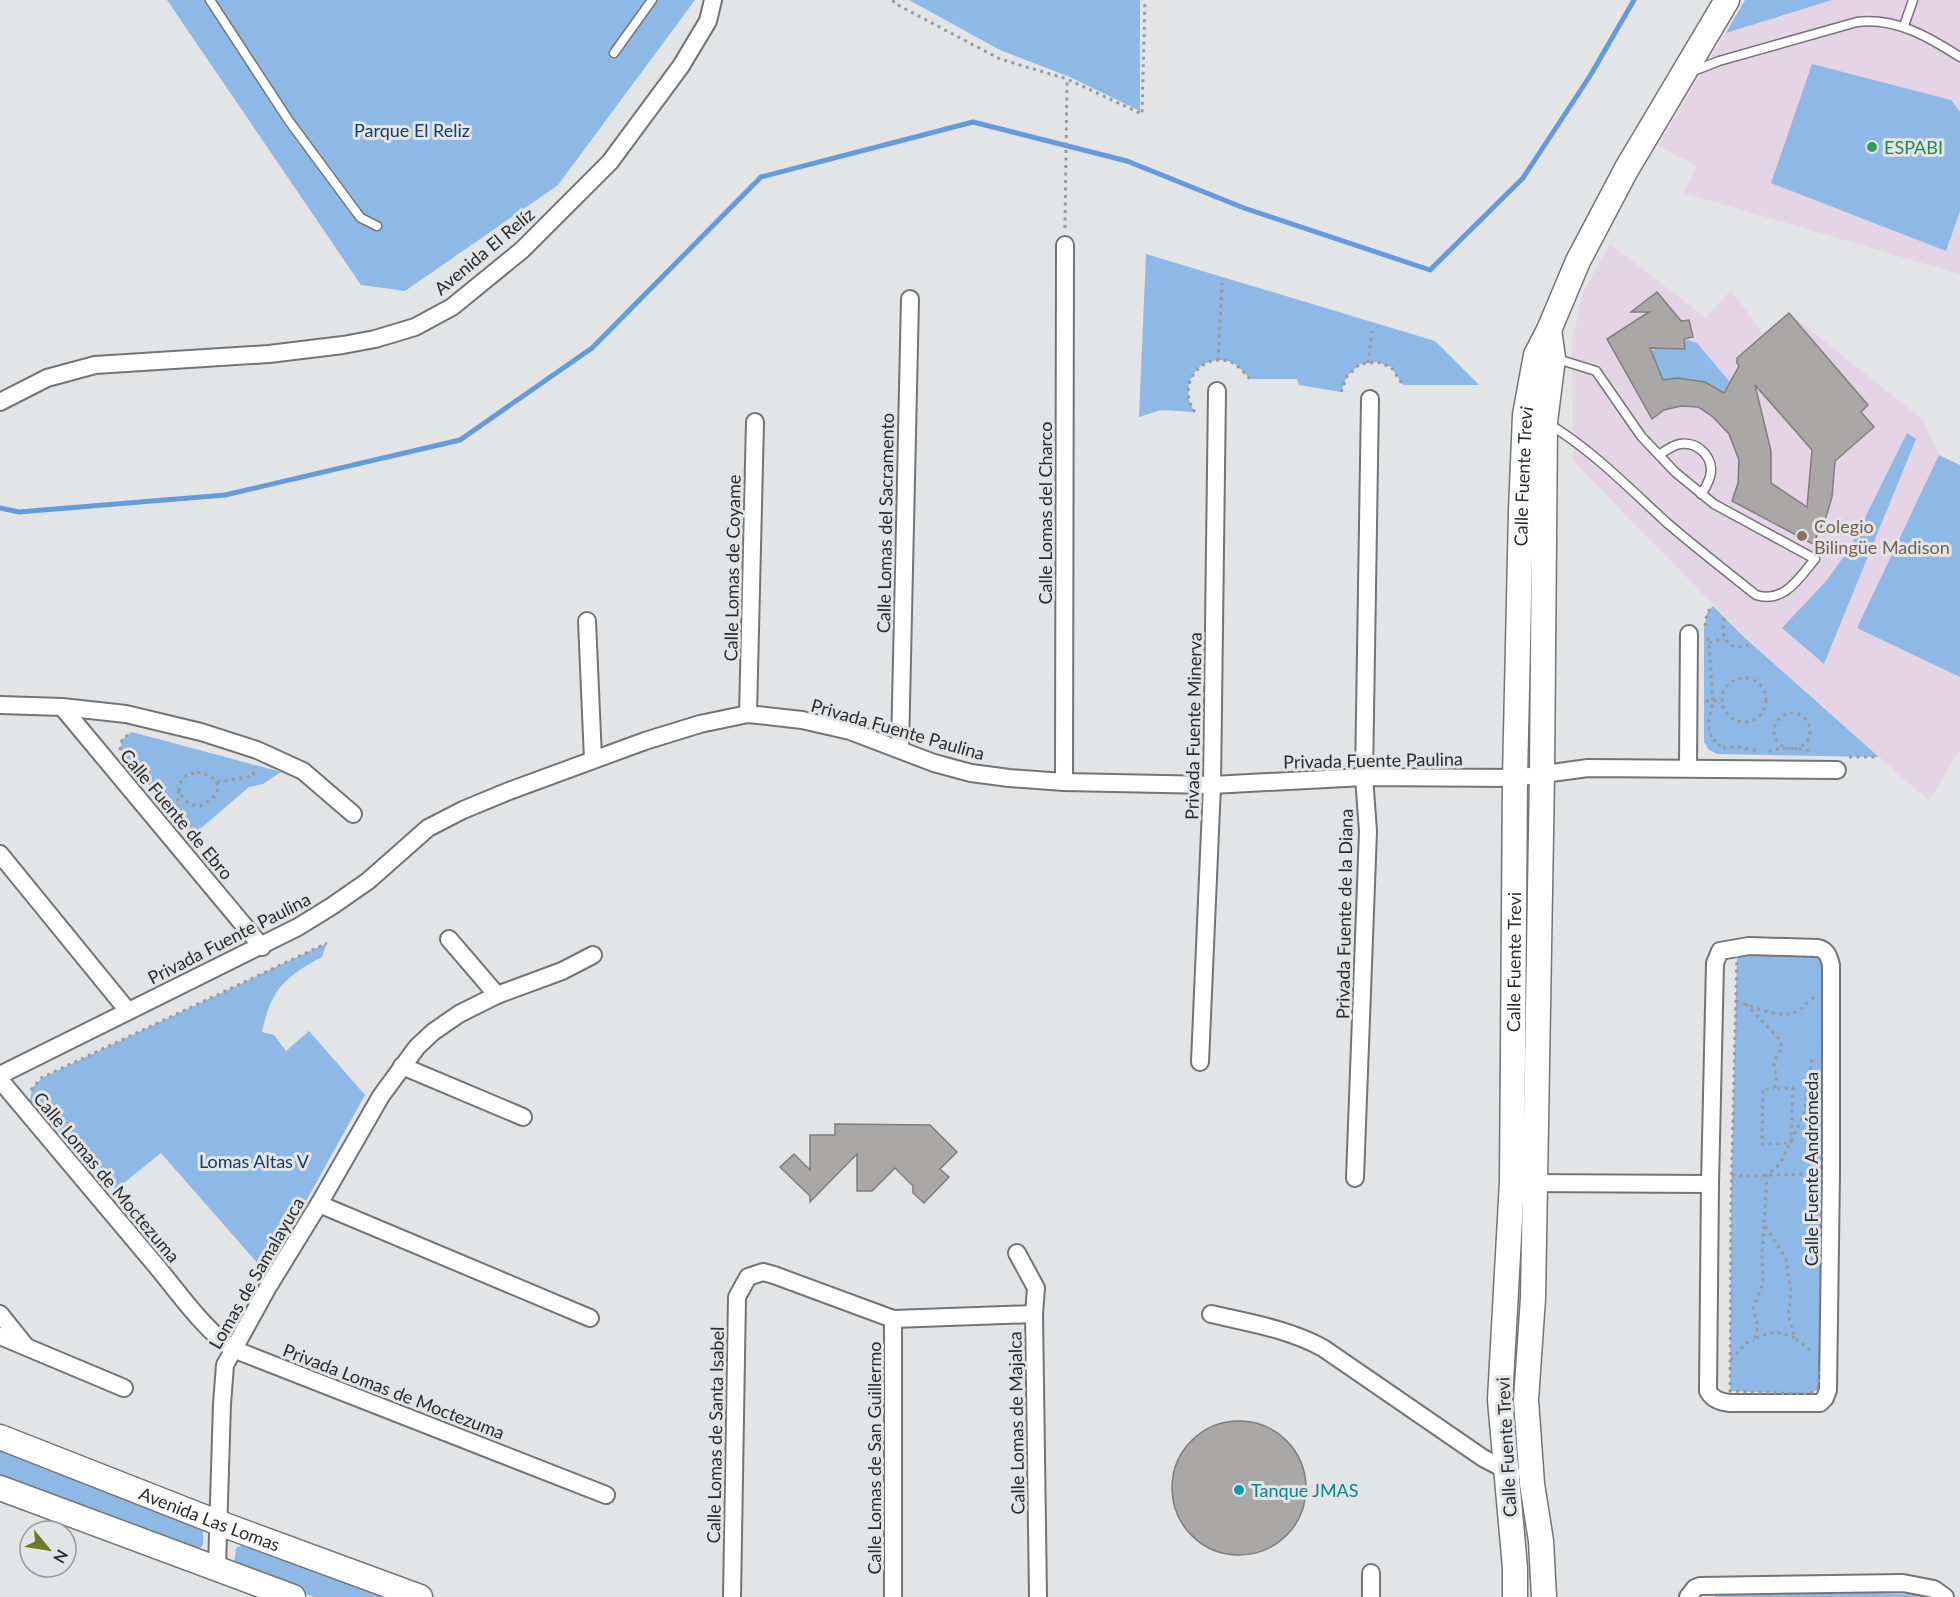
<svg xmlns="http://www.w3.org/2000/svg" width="1960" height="1597" viewBox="0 0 1960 1597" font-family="Lato,sans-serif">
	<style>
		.education { fill: #e5d4e6 }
		.green { fill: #8eb9e7 }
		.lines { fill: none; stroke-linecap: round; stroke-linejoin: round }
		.stream { stroke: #639bdd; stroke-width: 5 }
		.building { fill: #a9a8a7; stroke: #7f7e7d; stroke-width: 1.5; fill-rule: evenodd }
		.lane-casing { stroke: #747475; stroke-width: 11 }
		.street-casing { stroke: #747475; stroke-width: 20 }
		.secondary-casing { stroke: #747475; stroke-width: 27 }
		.path { stroke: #999a9b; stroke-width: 3; stroke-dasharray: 3 4.5; stroke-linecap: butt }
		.lane { stroke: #fff; stroke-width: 8 }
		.street { stroke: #fff; stroke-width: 16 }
		.secondary { stroke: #fff; stroke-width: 24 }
		.leisure-dot { fill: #2e9e5b; stroke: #e3e4e5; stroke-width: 2 }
		.education-dot { fill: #8d6e63; stroke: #e3e4e5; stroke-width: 2 }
		.culture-dot { fill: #0f9aa8; stroke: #e3e4e5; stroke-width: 2 }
		.labels { text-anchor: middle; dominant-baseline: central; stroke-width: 6; stroke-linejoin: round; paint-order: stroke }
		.park-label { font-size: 18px; fill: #123e68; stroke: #e3e4e5 }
		.leisure-label { font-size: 18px; fill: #27864d; stroke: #e3e4e5; text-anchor: start }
		.street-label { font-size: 18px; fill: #2b2c2c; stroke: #e3e4e5 }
		.education-label { font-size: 18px; fill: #785e54; stroke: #e3e4e5; text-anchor: start }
		.culture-label { font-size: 18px; fill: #0d838f; stroke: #e3e4e5; text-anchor: start }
	</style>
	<rect width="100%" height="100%" fill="#e3e4e5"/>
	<!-- education -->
	<g class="education">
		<path d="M1745 0H1960V274L1684 193 1697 166 1658 146Z"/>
		<path d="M1610 244 1706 318 1731 290 1763 334 1789 313 1923 420 1939 455 1960 465V749L1929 801 1752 644 1573 461 1572 340 1583 292Z"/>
	</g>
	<!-- green -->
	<g class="green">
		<path d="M167 0H695L558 185 405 291 361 285Z"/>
		<path d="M909 0H1140V111L1070 77 1000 50Z"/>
		<path d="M1745 0H1832L1726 33Z"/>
		<path d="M1812 64 1951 100 1960 112V211L1946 251 1771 183Z"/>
		<path d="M1146 254 1435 341 1479 385H1403L1391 367 1377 362 1360 364 1347 376 1341 392 1299 385 1297 379H1250C1244 373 1237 363 1228 361 1197 354 1177 388 1195 412L1161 410 1139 417Z"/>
		<path d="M1684 339 1697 343 1730 382 1723 392C1703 381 1687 376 1663 380L1651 351 1658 348 1685 349Z"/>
		<path d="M1907 433 1916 439 1824 664 1782 628 1827 580 1851 546Z"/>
		<path d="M1939 455 1960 465V677L1857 628Z"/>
		<path d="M1713 606 1745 638 1879 757 1717 754 1709 750 1704 742V629L1707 613Z"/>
		<path d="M131 732 147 736 281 772 263 784 249 787 192 836 120 750 122 740Z"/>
		<path d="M327 943 322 957C284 977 271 990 262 1032L274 1035 286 1051 309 1031 365 1095 266 1273 161 1153 115 1190 30 1101 32 1088 42 1078Z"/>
		<path d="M1737 953 1825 956 1822 1363 1817 1390 1808 1394 1730 1391 1731 1202Z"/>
		<path d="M0 1448 199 1526 203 1531V1545L197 1550 189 1549 0 1476Z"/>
		<path d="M243 1545 385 1597H314L241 1569 234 1564 236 1548Z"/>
		<path d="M1729 1587 1926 1595 1928 1597H1715V1594Z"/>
	</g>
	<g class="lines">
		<!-- stream -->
		<path class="stream" d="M0 508 19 512 225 495 460 440 592 348 761 177 973 122 1127 161 1244 208 1430 270 1523 178 1590 76 1634 0"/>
	</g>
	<!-- building -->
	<g class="building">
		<path d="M1657 292 1681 321 1689 320 1693 337 1684 339 1685 349 1650 348 1663 380 1677 378 1705 382 1724 393 1739 366 1737 363V358L1789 313 1868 405 1861 412 1874 427 1835 461 1832 497 1826 517 1813 544 1732 501 1738 483 1739 460 1729 434 1713 417 1698 407 1681 406 1664 410 1652 419 1607 339 1649 312H1631ZM1755 385 1812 450 1807 507 1771 483V451Z"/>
		<path d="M835 1124 930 1125 957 1152 940 1169 949 1177 924 1203 913 1193V1186L895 1168 872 1191H857V1154L810 1202V1196L780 1167 794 1154 810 1170V1135H835Z"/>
		<circle cx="1239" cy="1488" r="67"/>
	</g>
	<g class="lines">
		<defs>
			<g id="lane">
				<path d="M210 0 289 121 357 213 361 218 377 226"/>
				<path d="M1904 26 1913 0"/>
				<path d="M614 53 652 0"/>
				<path d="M1691 72 1719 61 1857 22C1895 17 1929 37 1960 57"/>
				<path d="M1549 424C1593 451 1628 487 1666 522 1695 547 1726 571 1756 595 1784 604 1799 578 1815 559L1714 504 1675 472 1641 436 1596 371 1554 358"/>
				<path d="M1659 455C1665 451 1673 445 1680 444 1699 441 1715 459 1710 477 1708 483 1705 489 1701 494"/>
			</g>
			<g id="street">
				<path d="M0 402 47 378 95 365 269 354 343 345 375 339 415 327 452 307 522 250 610 162 681 66 708 21 713 0"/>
				<path d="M587 621 593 759"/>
				<path d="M0 705 62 707 126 714 201 732 257 750 303 771 353 814"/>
				<path d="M62 707 262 947"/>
				<path d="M748 714 755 422"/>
				<path d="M900 749 910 299"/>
				<path d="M1688 767 1689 634"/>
				<path d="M1064 782 1065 245"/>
				<path d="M0 854 128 1011"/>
				<path d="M449 939 497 995"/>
				<path d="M1749 946 1818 948C1827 950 1829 957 1831 965V1172L1828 1390 1825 1398 1820 1403H1730C1721 1402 1713 1400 1708 1391L1710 1184 1715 963 1720 951Z"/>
				<path d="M1200 1062 1212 785 1217 391"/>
				<path d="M402 1066 523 1117"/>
				<path d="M0 1075 298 927 332 906 368 881 428 828 463 810 509 791 645 741 700 724 748 714 802 720 850 731 934 763 971 773 1009 778 1064 782 1212 785 1364 777 1515 778 1588 768 1837 770"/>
				<path d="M0 1080C51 1141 102 1201 153 1262 176 1289 203 1329 233 1349L606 1495"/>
				<path d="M1355 1178 1368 831 1364 777 1370 399"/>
				<path d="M1525 1183 1710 1184"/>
				<path d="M319 1204 590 1318"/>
				<path d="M1017 1253 1036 1288 1034 1314 1038 1597"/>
				<path d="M0 1314 24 1344"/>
				<path d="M1211 1314C1250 1323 1288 1329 1323 1348L1483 1458 1512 1473"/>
				<path d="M0 1336 124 1388"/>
				<path d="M217 1567 222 1404 225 1365 268 1287 319 1204 381 1096 417 1047 433 1032 459 1014 497 995 562 971 593 955"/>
				<path d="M732 1597 737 1297 748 1277 763 1272 774 1275 893 1319 1034 1314"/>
				<path d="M893 1597V1319"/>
				<path d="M1371 1597V1573"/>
				<path d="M1688 1597 1695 1588 1700 1586 1903 1583 1934 1589 1945 1597"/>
			</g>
			<g id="secondary">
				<path id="s1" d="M0 1437 219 1523 420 1597"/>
				<path d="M0 1488 293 1597"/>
				<path id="s2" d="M1515 1597V1568L1500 1400 1512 1182 1515 778 1521 511 1525 415 1536 355 1549 330 1578 261 1626 170 1727 0"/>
				<path d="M1544 1597 1541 1541 1532 1484 1526 1400 1533 1298 1542 775 1545 422 1553 358 1549 330"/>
			</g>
		</defs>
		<!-- lane casing -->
		<use href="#lane" class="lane-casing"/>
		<!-- street casing -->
		<use href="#street" class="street-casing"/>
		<!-- secondary casing -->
		<use href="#secondary" class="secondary-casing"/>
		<!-- path -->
		<g class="path">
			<path d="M893 0 894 3 1000 59 1067 79 1142 114 1145 0"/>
			<path d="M1065 228 1067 79"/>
			<path d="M1218 360 1222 283"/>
			<path d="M1368 363 1372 331"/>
			<path d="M1341 392 1347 376 1360 364 1377 362 1391 367 1403 385"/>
			<path d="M1195 412C1177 388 1197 354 1228 361 1237 363 1244 373 1250 379"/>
			<path d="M1724 618C1720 641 1729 652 1752 644"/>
			<path d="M1705 626 1707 613 1713 606"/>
			<path d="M1707 638 1709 643 1713 703 1708 723 1712 740 1718 741 1720 748 1738 747 1758 751"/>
			<path d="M1709 643 1724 638"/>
			<circle cx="1744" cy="700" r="22"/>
			<path d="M1706 701 1722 700"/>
			<circle cx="1792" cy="731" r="18"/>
			<path d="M120 750 122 740 130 733"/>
			<path d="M1769 752C1776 747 1803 747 1810 752"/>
			<path d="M1849 757H1879"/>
			<path d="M197 772C225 777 224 795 200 806 188 805 182 800 179 788 180 778 188 774 197 772Z"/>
			<path d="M217 782 253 776 255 767"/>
			<path d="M176 816 179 788"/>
			<path d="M1746 950 1825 956 1822 1363 1817 1390 1808 1394 1730 1391 1731 1202 1737 953Z"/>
			<path d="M1736 1001C1751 1006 1781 1020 1796 1012 1802 1009 1808 1002 1814 997"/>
			<path d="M1746 1004 1779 1039 1782 1048 1774 1061V1068L1777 1076 1774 1089 1793 1088 1791 1143 1762 1144 1763 1089H1774"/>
			<path d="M31 1090 41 1078 327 943"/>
			<path d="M1732 1176 1814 1174"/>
			<path d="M1764 1226 1762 1253 1763 1283 1753 1308 1758 1327 1754 1340C1769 1330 1780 1331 1795 1338"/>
			<path d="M1810 1350 1796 1339 1794 1335 1788 1315 1791 1293 1786 1259 1764 1224 1767 1175 1780 1164 1804 1114 1812 1058"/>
			<path d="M1731 1360 1746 1343 1754 1340"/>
		</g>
		<!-- lane -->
		<use href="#lane" class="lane"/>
		<!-- street -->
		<use href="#street" class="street"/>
		<!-- secondary -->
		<use href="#secondary" class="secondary"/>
	</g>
	<!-- markers -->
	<circle class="leisure-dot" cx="1872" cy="147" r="6"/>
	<circle class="education-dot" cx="1802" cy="536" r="6"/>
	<circle class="culture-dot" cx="1239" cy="1490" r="6"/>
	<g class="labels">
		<!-- park labels -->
		<g class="park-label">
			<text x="412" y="130">Parque El Reliz</text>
			<text x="254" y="1161">Lomas Altas V</text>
		</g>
		<!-- leisure labels -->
		<g class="leisure-label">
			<text x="1884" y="147">ESPABI</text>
		</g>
		<!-- street labels -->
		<g class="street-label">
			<text transform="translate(484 251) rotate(-40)">Avenida El Relíz</text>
			<text stroke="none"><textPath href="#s2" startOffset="1122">Calle Fuente Trevi</textPath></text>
			<text transform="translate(1045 513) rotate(-90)">Calle Lomas del Charco</text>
			<text transform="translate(885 523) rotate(-89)">Calle Lomas del Sacramento</text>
			<text transform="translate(732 568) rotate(-89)">Calle Lomas de Coyame</text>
			<text transform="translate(1193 726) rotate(-89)">Privada Fuente Minerva</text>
			<text transform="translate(898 729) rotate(16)">Privada Fuente Paulina</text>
			<text transform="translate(1373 760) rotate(-1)">Privada Fuente Paulina</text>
			<text transform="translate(177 814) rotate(50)">Calle Fuente de Ebro</text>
			<text transform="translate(1344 914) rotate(-89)">Privada Fuente de la Diana</text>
			<text transform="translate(229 938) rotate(-27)">Privada Fuente Paulina</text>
			<text stroke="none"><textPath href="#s2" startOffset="636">Calle Fuente Trevi</textPath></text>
			<text transform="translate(1811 1169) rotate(-90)">Calle Fuente Andrómeda</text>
			<text transform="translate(107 1177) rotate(50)">Calle Lomas de Moctezuma</text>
			<text transform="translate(256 1273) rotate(-60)">Lomas de Samalayuca</text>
			<text transform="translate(394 1391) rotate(21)">Privada Lomas de Moctezuma</text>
			<text transform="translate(1016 1423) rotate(-91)">Calle Lomas de Majalca</text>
			<text transform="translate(715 1435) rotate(-89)">Calle Lomas de Santa Isabel</text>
			<text transform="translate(1506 1447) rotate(-93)">Calle Fuente Trevi</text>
			<text transform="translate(874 1458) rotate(-90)">Calle Lomas de San Guillermo</text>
			<text stroke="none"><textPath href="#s1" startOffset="225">Avenida Las Lomas</textPath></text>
		</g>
		<!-- education labels -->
		<g class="education-label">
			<text x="1814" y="526">Colegio<tspan x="1814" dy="21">Bilingüe Madison</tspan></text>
		</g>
		<!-- culture labels -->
		<g class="culture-label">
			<text x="1251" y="1490">Tanque JMAS</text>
		</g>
	</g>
	<!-- north arrow -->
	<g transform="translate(48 1549) rotate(120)"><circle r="28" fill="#e3e4e5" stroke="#999a9b" stroke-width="1.5"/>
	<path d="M0-4.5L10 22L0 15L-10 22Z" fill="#6f7822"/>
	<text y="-9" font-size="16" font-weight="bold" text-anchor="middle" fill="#2b2c2c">N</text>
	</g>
</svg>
